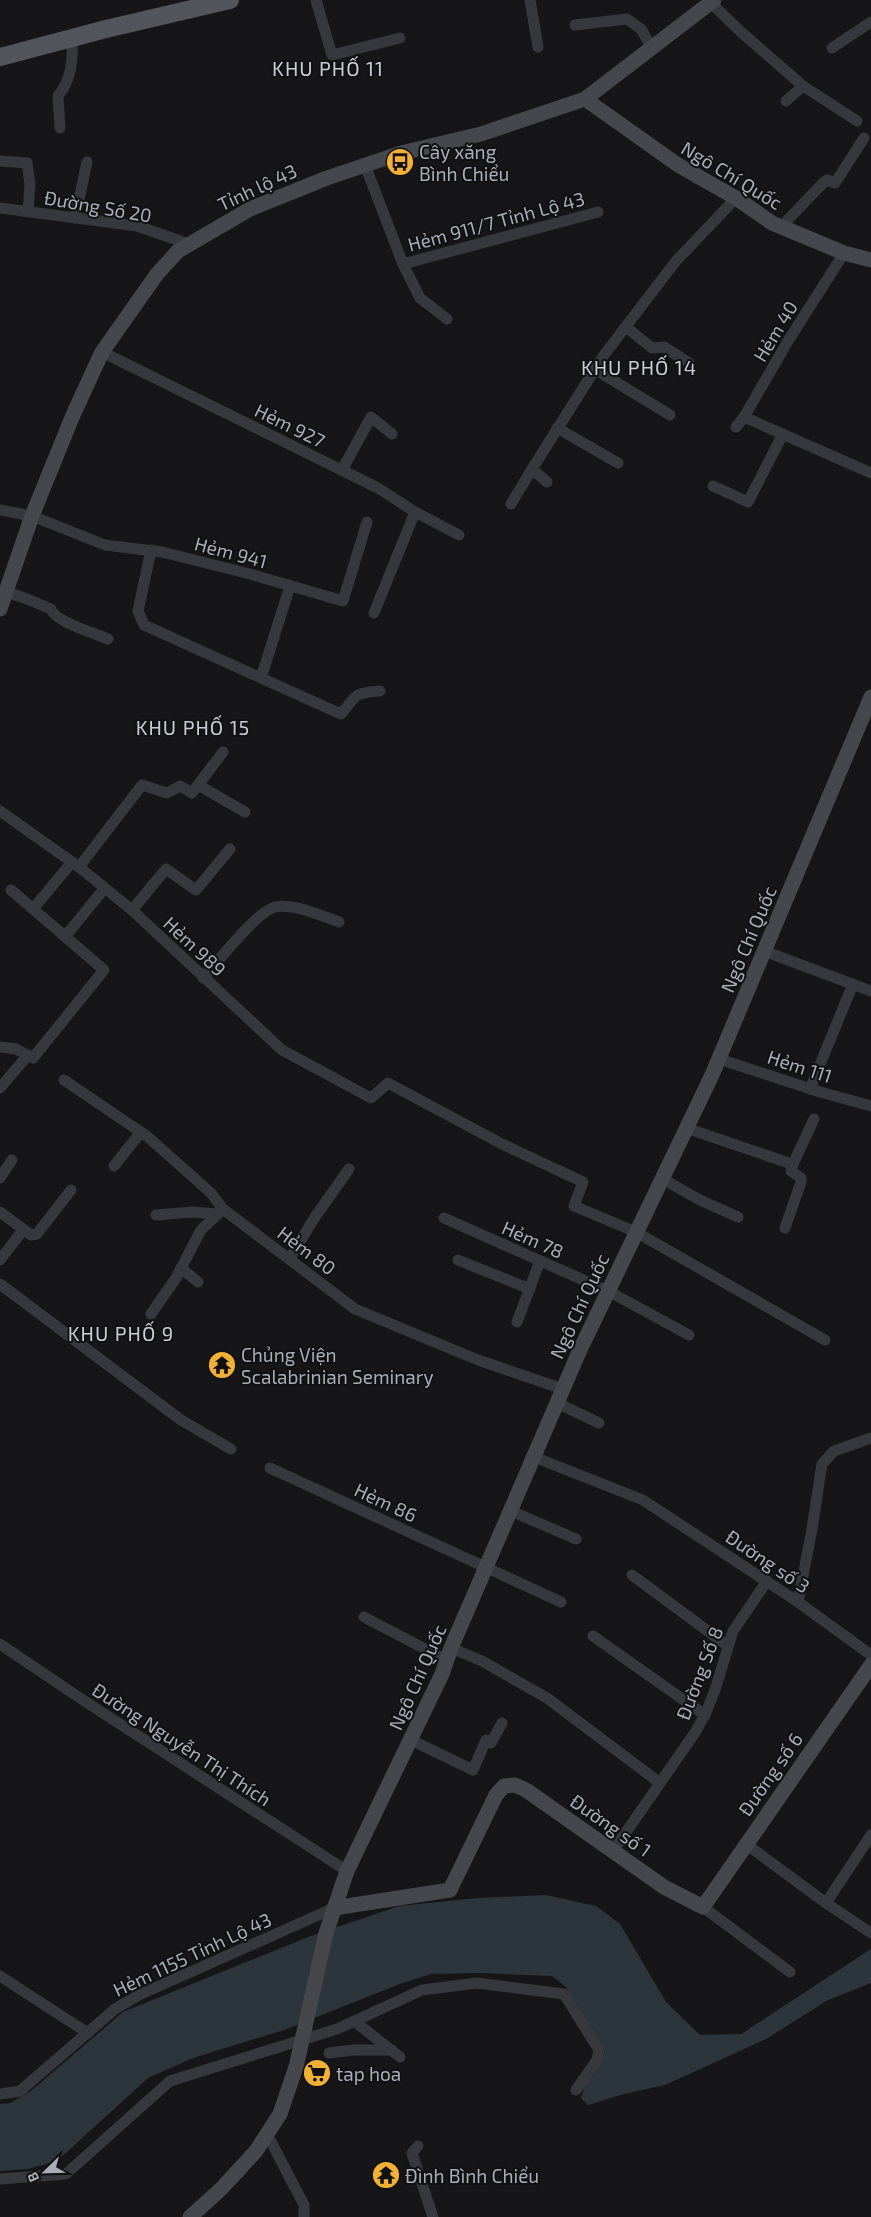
<svg xmlns="http://www.w3.org/2000/svg" width="871" height="2217" viewBox="0 0 871 2217" font-family="'Exo 2',sans-serif">
	<style>
		.water { fill: #2c353c }
		.lines { fill: none; stroke-linecap: round; stroke-linejoin: round }
		.street { stroke: #37383d; stroke-width: 11 }
		.secondary { stroke: #45474d; stroke-width: 15 }
		.primary { stroke: #53555c; stroke-width: 18 }
		.labels { text-anchor: middle; dominant-baseline: central; stroke-width: 4; stroke-linejoin: round; paint-order: stroke }
		.poi-label { font-size: 19px; fill: #a8adb8; stroke: #111113; text-anchor: start }
		.street-label { font-size: 19px; fill: #a8adb8; stroke: #111113 }
		.neighbourhood-label { font-size: 20px; letter-spacing: 1px; fill: #c9ccd4; stroke: #111113 }
	</style>
	<rect width="100%" height="100%" fill="#161618"/>
	<!-- water -->
	<path class="water" d="M546 1895 596 1906 620 1924 666 2002 700 2035 741 2034 871 1949V1983L828 2000 766 2039 665 2085 624 2094 588 2105 581 2098 585 2086 605 2052 566 1987 552 1976 480 1973 431 1974 397 1985 284 2030 193 2058 148 2078 57 2161 28 2169 0 2171V2104L10 2103 31 2091 123 2012 308 1937 399 1906 478 1898Z"/>
	<g class="lines">
		<!-- street -->
		<g class="street">
			<path d="M316 0 332 55 400 38"/>
			<path d="M530 0 538 47"/>
			<path d="M711 3 741 32 803 86 786 101"/>
			<path d="M575 25 627 19 641 29 652 48"/>
			<path d="M832 48 871 22"/>
			<path d="M803 86 857 121"/>
			<path d="M60 128 58 96C72 79 73 59 72 38"/>
			<path d="M0 161 27 163 30 184 28 212"/>
			<path d="M365 165 403 264 420 298 447 319"/>
			<path d="M0 208 137 226 189 244"/>
			<path d="M75 218 87 162"/>
			<path d="M781 227 824 182 827 180 835 183 864 138"/>
			<path d="M403 264 598 212"/>
			<path d="M626 327 652 348 664 347 689 363"/>
			<path d="M102 352 378 488 415 512 459 535"/>
			<path d="M596 370 670 415"/>
			<path d="M744 417 871 473"/>
			<path d="M736 427 744 417 788 341 844 253"/>
			<path d="M557 428 618 463"/>
			<path d="M342 470 371 417 392 434"/>
			<path d="M547 482 532 469 604 355 676 261 736 198"/>
			<path d="M713 486 748 502 783 434"/>
			<path d="M511 504 532 469"/>
			<path d="M0 510 32 516 105 545 162 552 250 574 343 601 367 522"/>
			<path d="M151 550 138 611 144 625 261 678 290 586"/>
			<path d="M7 592 27 599 51 609C55 622 95 633 108 639"/>
			<path d="M374 613 415 512"/>
			<path d="M261 678 341 714C357 695 353 693 380 691"/>
			<path d="M198 785 245 812"/>
			<path d="M0 811 79 867 132 910 282 1050 371 1098 388 1083 502 1144 583 1182 574 1206 636 1232 825 1340"/>
			<path d="M79 867 142 785 167 793 180 786 192 793 223 752"/>
			<path d="M33 909 72 862"/>
			<path d="M132 910 166 869 196 890 230 849"/>
			<path d="M63 933H68L104 889"/>
			<path d="M764 951 871 991"/>
			<path d="M203 978C218 962 256 912 275 907 293 903 322 916 339 922"/>
			<path d="M0 1047 16 1049 33 1058 104 970 11 890"/>
			<path d="M719 1059 820 1092 871 1106"/>
			<path d="M64 1080 148 1137 211 1193 223 1209 355 1309 478 1360 563 1389"/>
			<path d="M0 1088 28 1055"/>
			<path d="M810 1089 853 984"/>
			<path d="M686 1128 789 1163 794 1162 814 1119"/>
			<path d="M114 1166 141 1132"/>
			<path d="M0 1178 12 1160"/>
			<path d="M661 1178 700 1200 738 1217"/>
			<path d="M0 1212 31 1235 37 1234 71 1190"/>
			<path d="M156 1215 192 1212 217 1214"/>
			<path d="M444 1218 608 1291 689 1335"/>
			<path d="M785 1228 801 1182V1178L791 1171 794 1162"/>
			<path d="M290 1258 315 1217 349 1169"/>
			<path d="M0 1260 23 1230"/>
			<path d="M458 1260 530 1289"/>
			<path d="M181 1268 198 1282"/>
			<path d="M0 1284 181 1420 231 1449"/>
			<path d="M151 1314 176 1278 201 1230 223 1209"/>
			<path d="M517 1322 540 1261"/>
			<path d="M557 1403 599 1423"/>
			<path d="M534 1457 643 1500 798 1602 871 1655"/>
			<path d="M270 1468 561 1602"/>
			<path d="M511 1511 576 1539"/>
			<path d="M632 1575 728 1646"/>
			<path d="M798 1602 812 1529 822 1464 834 1451 871 1438"/>
			<path d="M364 1617 448 1661"/>
			<path d="M593 1636 705 1715"/>
			<path d="M0 1644 86 1702 347 1871"/>
			<path d="M451 1648 482 1661 547 1698 660 1783"/>
			<path d="M411 1740 473 1770 486 1740 491 1743 502 1723"/>
			<path d="M746 1844 826 1903 871 1933"/>
			<path d="M613 1851 694 1734 705 1715 715 1690 733 1631 767 1581"/>
			<path d="M826 1903 871 1835"/>
			<path d="M703 1907 790 1972"/>
			<path d="M0 1976 88 2033"/>
			<path d="M354 2021 400 2057"/>
			<path d="M329 2053 353 2050H392"/>
			<path d="M0 2094 20 2091 115 2009 139 1995 334 1908"/>
			<path d="M267 2134 304 2205V2217"/>
			<path d="M418 2146 412 2153 433 2217"/>
			<path d="M0 2179 66 2174 170 2081 337 2029 422 1990 477 1983 564 1994 599 2050 597 2060 576 2090"/>
		</g>
		<!-- secondary -->
		<g class="secondary">
			<path d="M585 99 678 165 736 198 772 223 844 253 871 260"/>
			<path d="M0 609 32 516 73 415 102 352 157 274 178 251 250 209 327 178 401 153 481 134 585 99 714 0"/>
			<path d="M334 1908 450 1890 496 1795 504 1786 515 1785 526 1790 664 1887 703 1907 871 1665"/>
			<path d="M190 2217 221 2189 256 2151 280 2114 296 2067 326 1933 347 1871 442 1674 451 1648 579 1352 712 1075 871 697"/>
		</g>
		<!-- primary -->
		<path class="primary" d="M0 57 106 29 230 0"/>
	</g>
	<!-- icons -->
	<defs>
		<symbol id="bus-disc" viewBox="-11 -11 22 22"><circle r="9.5" fill="#f2b134" stroke="#111113"/><path d="M-5-6H5V4H4V6H2V4H-2V6H-4V4H-5ZM-3.5-4V0h7V-4ZM-3.5 1.2v1.5H-2V1.2ZM2 1.2v1.5H3.5V1.2Z" fill="#111"/></symbol>
		<symbol id="temple-disc" viewBox="-11 -11 22 22"><circle r="9.5" fill="#f2b134" stroke="#111113"/><path d="M0-6L5-2H3V0L6.5 2.5H4V6H1.5V3h-3V6H-4V2.5H-6.5L-3 0V-2H-5Z" fill="#111"/></symbol>
		<symbol id="supermarket-disc" viewBox="-11 -11 22 22"><circle r="9.5" fill="#f2b134" stroke="#111113"/><path d="M-6-5.5h2.5l.6 2H6L4.5 2H-2.5L-4.4-4H-6ZM-1.5 3.2a1.3 1.3 0 1 0 .1 0ZM3 3.2a1.3 1.3 0 1 0 .1 0Z" fill="#111"/></symbol>
	</defs>
	<g fill-rule="evenodd">
		<use href="#bus-disc" x="384" y="146" width="32" height="32"/>
		<use href="#temple-disc" x="206" y="1349" width="32" height="32"/>
		<use href="#supermarket-disc" x="301" y="2057" width="32" height="32"/>
		<use href="#temple-disc" x="370" y="2159" width="32" height="32"/>
	</g>
	<g class="labels">
		<!-- poi labels -->
		<g class="poi-label">
			<text x="419" y="151">Cây xăng<tspan x="419" dy="22">Bình Chiểu</tspan></text>
			<text x="241" y="1354">Chủng Viện<tspan x="241" dy="22">Scalabrinian Seminary</tspan></text>
			<text x="336" y="2073">tap hoa</text>
			<text x="405" y="2175">Đình Bình Chiểu</text>
		</g>
		<!-- street labels -->
		<g class="street-label">
			<text transform="translate(732 175) rotate(31)">Ngô Chí Quốc</text>
			<text transform="translate(257 187) rotate(-25)">Tỉnh lộ 43</text>
			<text transform="translate(98 206) rotate(10)">Đường Số 20</text>
			<text transform="translate(496 221) rotate(-15)">Hẻm 911/7 Tỉnh Lộ 43</text>
			<text transform="translate(775 331) rotate(-59)">Hẻm 40</text>
			<text transform="translate(290 425) rotate(26)">Hẻm 927</text>
			<text transform="translate(231 552) rotate(15)">Hẻm 941</text>
			<text transform="translate(748 939) rotate(-67)">Ngô Chí Quốc</text>
			<text transform="translate(195 946) rotate(43)">Hẻm 989</text>
			<text transform="translate(800 1066) rotate(18)">Hẻm 111</text>
			<text transform="translate(533 1239) rotate(24)">Hẻm 78</text>
			<text transform="translate(307 1250) rotate(37)">Hẻm 80</text>
			<text transform="translate(579 1306) rotate(-65)">Ngô Chí Quốc</text>
			<text transform="translate(386 1502) rotate(25)">Hẻm 86</text>
			<text transform="translate(768 1561) rotate(34)">Đường số 3</text>
			<text transform="translate(699 1673) rotate(-69)">Đường Số 8</text>
			<text transform="translate(417 1677) rotate(-66)">Ngô Chí Quốc</text>
			<text transform="translate(182 1744) rotate(33)">Đường Nguyễn Thị Thích</text>
			<text transform="translate(770 1774) rotate(-55)">Đường số 6</text>
			<text transform="translate(611 1825) rotate(35)">Đường số 1</text>
			<text transform="translate(192 1954) rotate(-25)">Hẻm 1155 Tỉnh Lộ 43</text>
		</g>
		<!-- neighbourhood labels -->
		<g class="neighbourhood-label">
			<text x="328" y="68">KHU PHỐ 11</text>
			<text x="639" y="367">KHU PHỐ 14</text>
			<text x="193" y="727">KHU PHỐ 15</text>
			<text x="121" y="1333">KHU PHỐ 9</text>
		</g>
	</g>
	<!-- north arrow -->
	<g transform="translate(45 2172) rotate(247)" stroke="#111113" stroke-width="4" paint-order="stroke">
	<path d="M0-4L9 19L0 12L-9 19Z" fill="#a8adb8"/>
	<text y="-8" font-size="14" font-weight="bold" text-anchor="middle" fill="#a8adb8">B</text>
	</g>
</svg>
